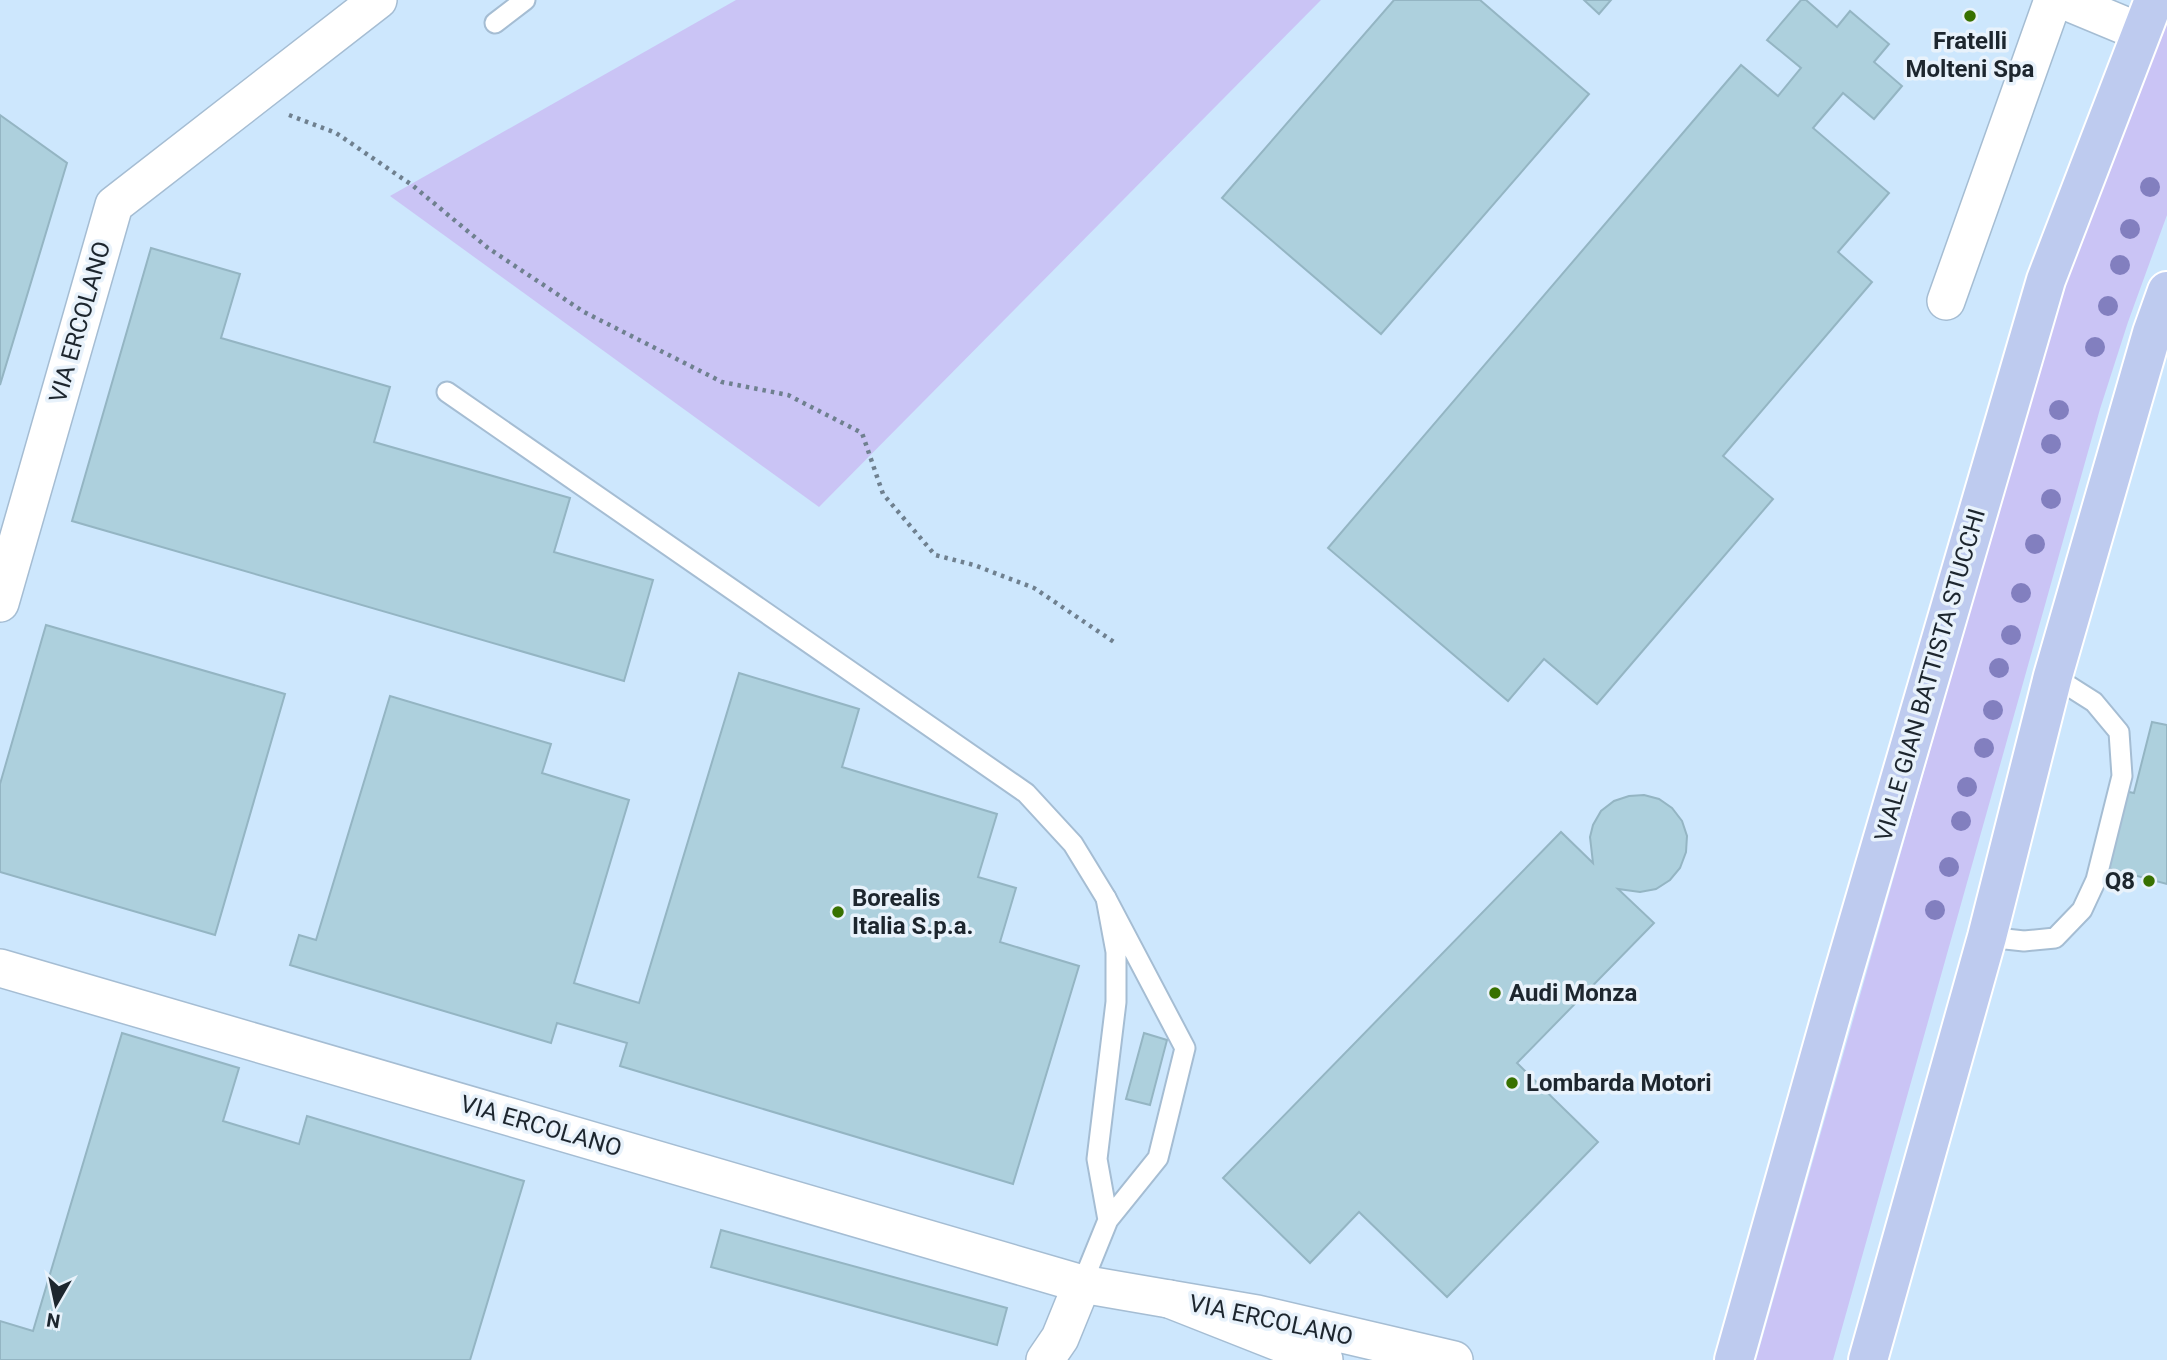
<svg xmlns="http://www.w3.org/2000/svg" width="2167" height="1360" viewBox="0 0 2167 1360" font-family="Roboto,sans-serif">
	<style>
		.green { fill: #cac4f5 }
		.building { fill: #add0dd; stroke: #94b5c3; stroke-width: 2 }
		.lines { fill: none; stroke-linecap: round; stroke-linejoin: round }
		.service-casing { stroke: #a5bdd3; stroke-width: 23 }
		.minor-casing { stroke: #a5bdd3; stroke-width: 40 }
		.primary-casing { stroke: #fff; stroke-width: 42 }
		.path { stroke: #6f808f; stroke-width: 4.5; stroke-dasharray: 3.5 5; stroke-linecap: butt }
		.service { stroke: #fff; stroke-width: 19 }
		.minor { stroke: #fff; stroke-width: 37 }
		.primary { stroke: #becbef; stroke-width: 38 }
		.tree { fill: #827fbf }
		.poi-dot { fill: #387100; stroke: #e8f2fb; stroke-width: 2.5 }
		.labels { text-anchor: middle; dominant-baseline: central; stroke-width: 7; stroke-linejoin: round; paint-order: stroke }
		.poi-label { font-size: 24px; font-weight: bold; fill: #1d262e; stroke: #e8f2fb; text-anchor: start }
		.street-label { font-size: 24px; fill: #1d262e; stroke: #e8f2fb }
	</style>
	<rect width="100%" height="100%" fill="#cde7fd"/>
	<!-- green -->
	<g class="green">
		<path d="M736 0H1321L819 507 390 196Z"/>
		<path d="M2167 10V215L2128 322 2100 409 1833 1360H1756L2034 386 2082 235Z"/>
	</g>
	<!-- building -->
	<g class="building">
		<path d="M1394 0H1480L1589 94 1381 334 1222 198Z"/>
		<path d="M1584 0H1611L1599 14Z"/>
		<path d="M1801 0H1806L1837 27 1850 11 1889 44 1874 62 1902 86 1874 119 1843 93 1813 128 1889 193 1838 252 1872 282 1723 456 1773 499 1597 704 1544 659 1508 701 1328 548 1741 65 1778 96 1801 68 1767 40Z"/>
		<path d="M0 115 67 163 0 385Z"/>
		<path d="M151 248 240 274 221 338 390 387 374 442 570 498 554 552 653 580 624 681 72 521Z"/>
		<path d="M46 625 285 694 215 935 0 872V784Z"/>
		<path d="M739 673 859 709 842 767 997 814 978 877 1016 888 1000 942 1079 966 1013 1184 620 1066 627 1043 557 1023 551 1043 290 965 299 935 316 940 390 696 551 744 542 773 629 800 574 983 639 1003Z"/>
		<path d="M2152 722 2167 725V884L2104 867 2124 791 2134 793Z"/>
		<path d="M1644 795 1659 799 1672 808 1682 821 1687 836 1686 852 1680 868 1670 880 1656 889 1640 892 1618 889 1654 923 1517 1063 1598 1142 1447 1297 1359 1212 1310 1263 1223 1178 1561 832 1593 863 1590 837 1593 825 1601 811 1614 801 1629 796Z"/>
		<path d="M122 1033 239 1068 223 1121 299 1144 307 1116 524 1181 470 1360H0V1321L33 1331Z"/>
		<path d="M1144 1033 1167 1040 1150 1105 1126 1099Z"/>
		<path d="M721 1230 1007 1308 997 1345 711 1267Z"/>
	</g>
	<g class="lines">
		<defs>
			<g id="service">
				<path d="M495 23 525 0"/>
				<path d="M447 392 1026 793 1073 844 1106 898"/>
				<path d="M1987 937 2024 941 2055 938 2082 910 2096 880 2122 776 2119 732 2094 702 2053 676"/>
				<path d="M1082 1284 1108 1220 1158 1158 1185 1048 1106 898 1116 952V1002L1097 1159 1108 1220"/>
			</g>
			<g id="minor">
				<path d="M2063 0 2140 32"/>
				<path d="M1946 301 2053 0"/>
				<path d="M0 603 114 205 378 0"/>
				<path d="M0 968 1082 1284 1169 1299"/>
				<path d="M1045 1360 1060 1338 1082 1284"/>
				<path d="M1324 1360 1169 1299 1257 1314 1454 1360"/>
			</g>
			<g id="primary">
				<path d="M1734 1360 1835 1002 2046 280 2154 0"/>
				<path d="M1868 1360 1987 937 2053 676 2152 333 2167 291"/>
			</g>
		</defs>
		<!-- service casing -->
		<use href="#service" class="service-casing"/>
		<!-- minor casing -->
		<use href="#minor" class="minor-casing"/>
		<!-- primary casing -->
		<use href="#primary" class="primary-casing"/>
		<!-- path -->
		<path class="path" d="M289 115 336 133 412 185 488 248 584 312 722 382 788 395 862 433 883 494 935 555 974 565 1034 588 1114 642"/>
		<!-- service -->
		<use href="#service" class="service"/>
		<!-- minor -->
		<use href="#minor" class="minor"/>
		<!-- primary -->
		<use href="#primary" class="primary"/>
	</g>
	<!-- trees -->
	<g class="tree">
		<circle cx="2150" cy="187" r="10"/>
		<circle cx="2130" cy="229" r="10"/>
		<circle cx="2120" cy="265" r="10"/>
		<circle cx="2108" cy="306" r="10"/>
		<circle cx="2095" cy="347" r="10"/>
		<circle cx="2059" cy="410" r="10"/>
		<circle cx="2051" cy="444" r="10"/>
		<circle cx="2051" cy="499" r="10"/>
		<circle cx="2035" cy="544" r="10"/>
		<circle cx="2021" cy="593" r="10"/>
		<circle cx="2011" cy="635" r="10"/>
		<circle cx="1999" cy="668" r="10"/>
		<circle cx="1993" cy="710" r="10"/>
		<circle cx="1984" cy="748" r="10"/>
		<circle cx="1967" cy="787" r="10"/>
		<circle cx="1961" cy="821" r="10"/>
		<circle cx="1949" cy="867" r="10"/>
		<circle cx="1935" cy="910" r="10"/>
	</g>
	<!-- markers -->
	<g class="poi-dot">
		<circle cx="1970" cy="16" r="7"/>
		<circle cx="2149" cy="881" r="7"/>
		<circle cx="838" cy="912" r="7"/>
		<circle cx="1495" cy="993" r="7"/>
		<circle cx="1512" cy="1083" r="7"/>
	</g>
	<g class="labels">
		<!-- poi labels -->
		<g class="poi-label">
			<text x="1970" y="41" text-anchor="middle">Fratelli<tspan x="1970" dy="28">Molteni Spa</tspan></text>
			<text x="2135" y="881" text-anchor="end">Q8</text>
			<text x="852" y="898">Borealis<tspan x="852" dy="28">Italia S.p.a.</tspan></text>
			<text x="1509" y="993">Audi Monza</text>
			<text x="1526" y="1083">Lombarda Motori</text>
		</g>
		<!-- street labels -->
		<g class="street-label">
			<text transform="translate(80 322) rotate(-74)">VIA ERCOLANO</text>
			<text transform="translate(1930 675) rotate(-74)">VIALE GIAN BATTISTA STUCCHI</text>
			<text transform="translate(541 1126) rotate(16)">VIA ERCOLANO</text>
			<text transform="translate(1271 1320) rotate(12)">VIA ERCOLANO</text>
		</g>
	</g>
	<!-- north arrow -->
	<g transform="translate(56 1304) rotate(189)" stroke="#e8f2fb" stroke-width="5" paint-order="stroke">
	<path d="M0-5L12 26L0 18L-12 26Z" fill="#1d262e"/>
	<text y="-10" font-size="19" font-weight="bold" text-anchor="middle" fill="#1d262e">N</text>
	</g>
</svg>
